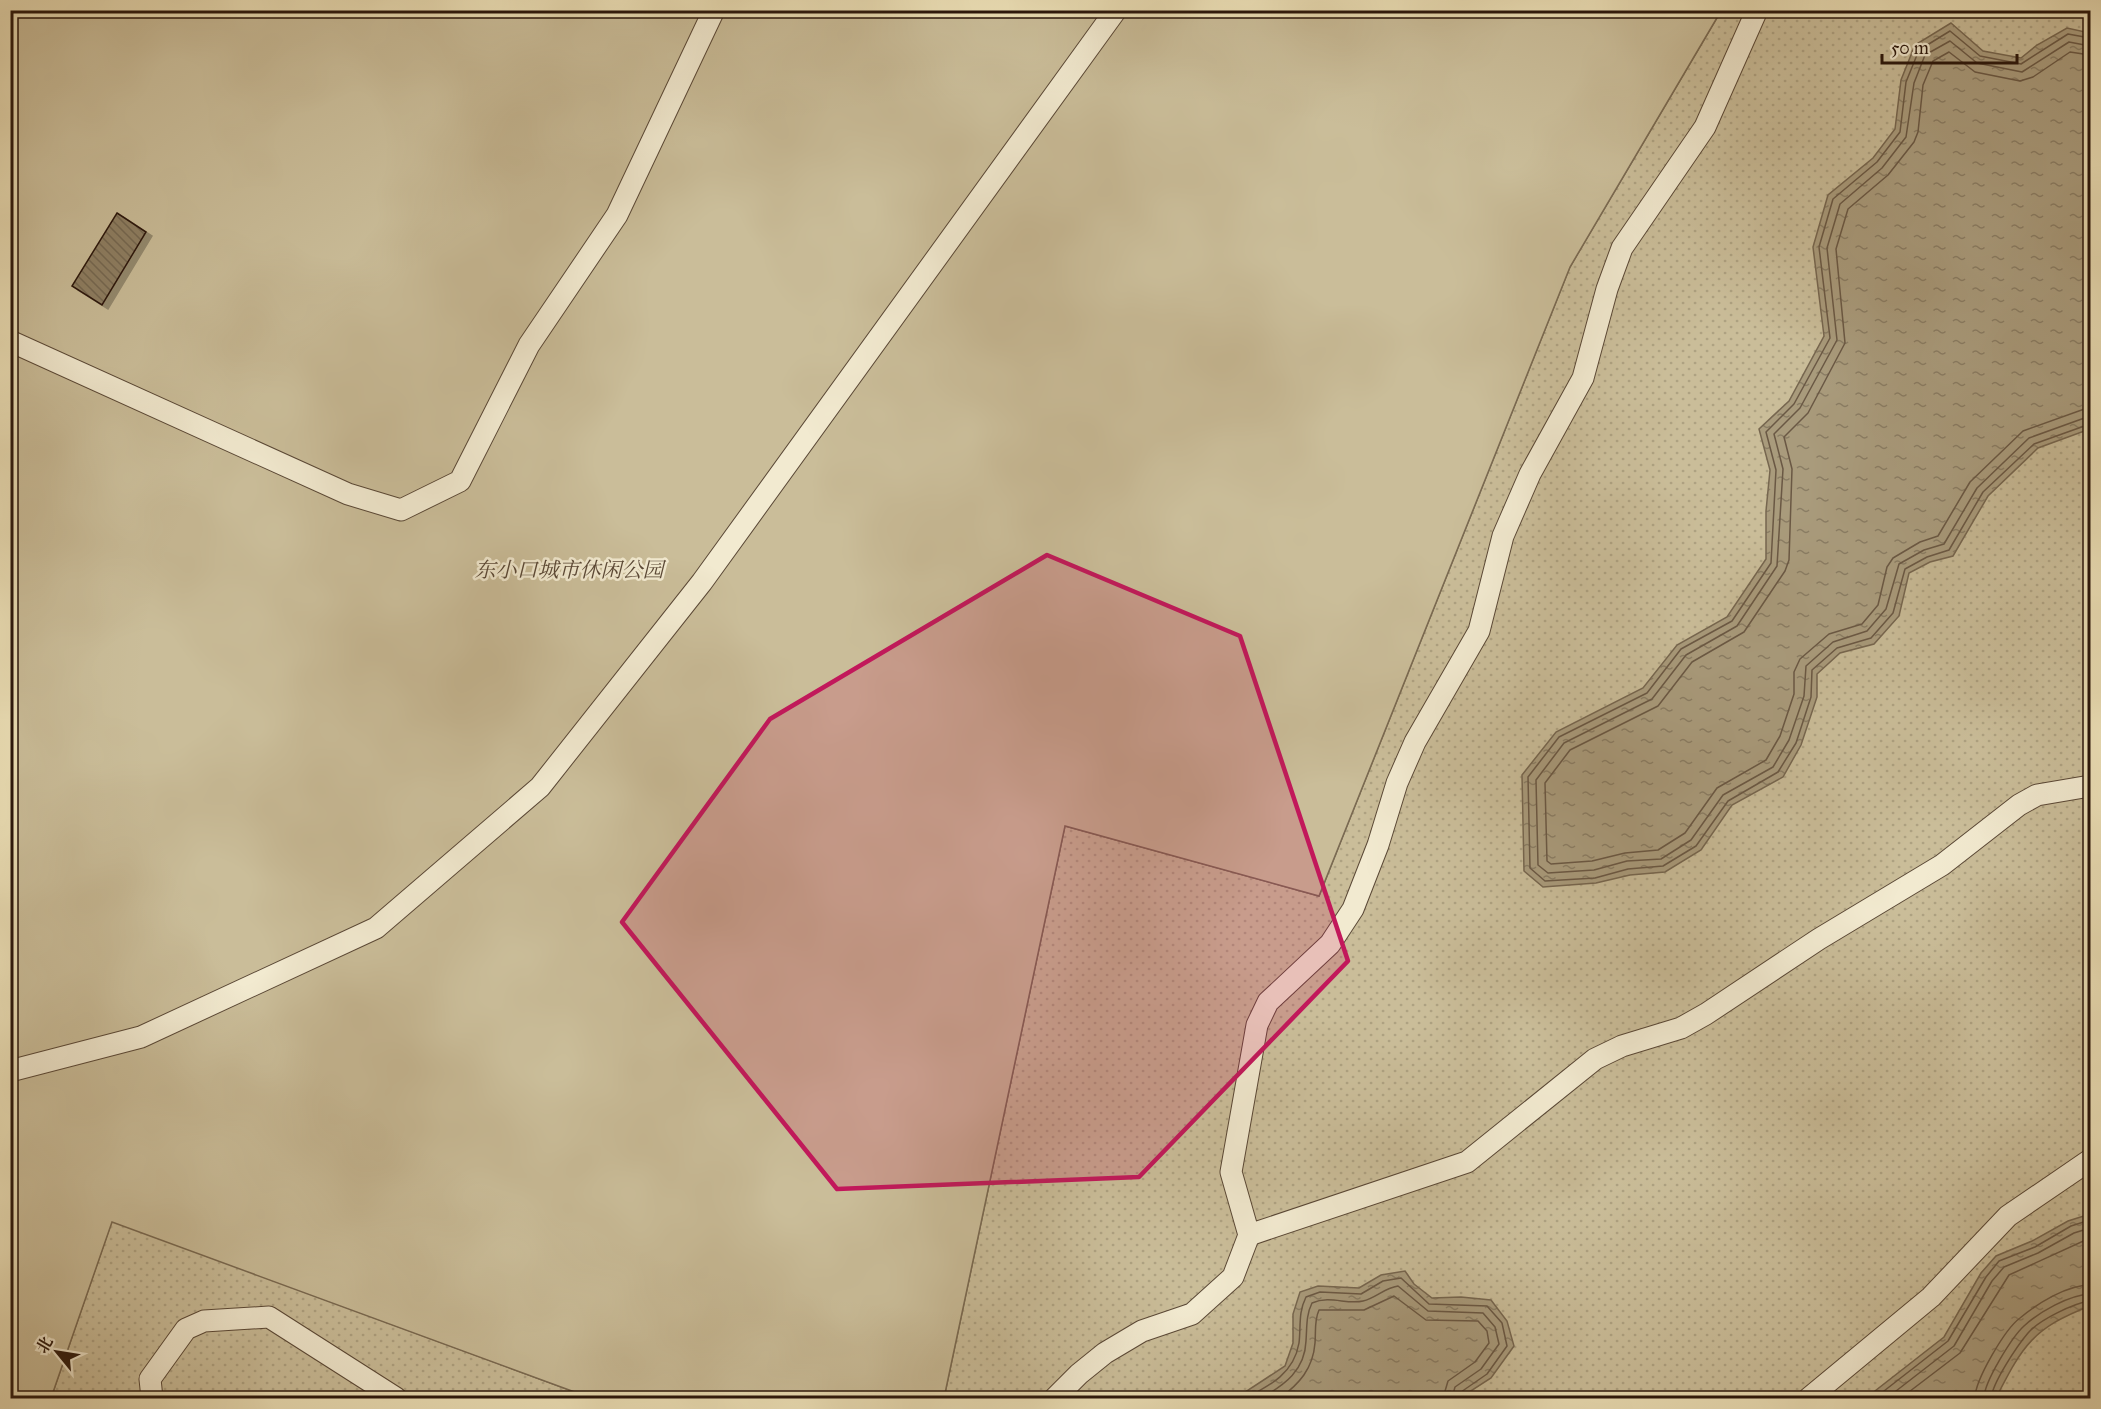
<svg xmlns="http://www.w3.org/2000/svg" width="2101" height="1409" viewBox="0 0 2101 1409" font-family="'IM FELL Great Primer','Noto Serif SC',serif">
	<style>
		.grass { fill: url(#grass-dots); stroke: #7a6a52; stroke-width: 1.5 }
		.green { fill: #cabd99; stroke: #7a6a52; stroke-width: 1.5 }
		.water { fill: url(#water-ripples); stroke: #76664f; stroke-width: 1.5 }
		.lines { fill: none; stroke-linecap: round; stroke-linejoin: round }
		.shore { stroke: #6a5844; stroke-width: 1.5 }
		.building { fill: url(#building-back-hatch); stroke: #2a160b; stroke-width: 1.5; filter: url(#shadow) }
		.minor-casing { stroke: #5a4836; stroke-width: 23 }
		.minor { stroke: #f2ead0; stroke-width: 21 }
		.marked { fill: #c2185b; fill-opacity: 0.2; stroke: #c2185b; stroke-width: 4.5; stroke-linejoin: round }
		.labels { text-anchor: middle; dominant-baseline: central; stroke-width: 5; stroke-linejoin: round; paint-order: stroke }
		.park-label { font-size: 21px; font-style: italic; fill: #5a4836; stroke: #f2ead0 }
	</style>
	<defs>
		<pattern id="grass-dots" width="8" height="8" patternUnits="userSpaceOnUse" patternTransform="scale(1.5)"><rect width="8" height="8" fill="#cabd99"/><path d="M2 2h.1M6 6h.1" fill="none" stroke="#aea282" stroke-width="1.8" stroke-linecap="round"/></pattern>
		<pattern id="water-ripples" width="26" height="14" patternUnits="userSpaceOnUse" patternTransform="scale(1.5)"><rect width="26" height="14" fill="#a99b7c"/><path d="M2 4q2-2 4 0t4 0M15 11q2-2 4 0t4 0" fill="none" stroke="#8a7d64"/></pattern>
		<pattern id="building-back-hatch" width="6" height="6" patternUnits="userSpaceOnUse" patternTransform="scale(1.5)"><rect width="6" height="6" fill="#8e7f64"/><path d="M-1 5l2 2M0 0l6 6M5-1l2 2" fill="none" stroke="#746751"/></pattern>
		<filter id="shadow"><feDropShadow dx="6" dy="4" stdDeviation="0" flood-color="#0004"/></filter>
	</defs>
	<rect width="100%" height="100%" fill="#ebdfb6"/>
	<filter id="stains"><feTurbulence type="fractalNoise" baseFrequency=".00333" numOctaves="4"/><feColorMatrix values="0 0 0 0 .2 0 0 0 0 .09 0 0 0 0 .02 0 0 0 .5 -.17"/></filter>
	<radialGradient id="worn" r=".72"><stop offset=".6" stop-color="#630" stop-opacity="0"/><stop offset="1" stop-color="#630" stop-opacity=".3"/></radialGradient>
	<!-- grass -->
	<g class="grass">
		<path d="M1721 11H2090V1398H944L1065 826 1319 896 1570 267Z"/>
		<path d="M112 1221 591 1398H51Z"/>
	</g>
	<!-- green -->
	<path class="green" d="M10 11H1721L1570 267 1319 896 1065 826 944 1398H591L112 1222 51 1398H11Z"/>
	<!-- water -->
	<g class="water">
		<path d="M1951 23 1983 51 2021 58 2037 45 2067 28 2090 33V429L2038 448 1988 496 1953 556 1930 562 1909 573 1899 616 1874 644 1840 653 1817 674V697L1801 745 1783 777 1732 805 1701 850 1665 872 1630 875 1596 883 1543 887 1524 871 1522 775 1556 732 1643 688 1677 645 1727 617 1766 559V511L1770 470 1759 429 1789 401 1824 336 1813 247 1828 195 1873 158 1895 129 1901 80 1915 45Z"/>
		<path d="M2090 1214V1306C2033 1328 2023 1345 1996 1398H1866L1944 1337 1981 1273 1996 1256 2032 1241 2068 1221Z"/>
		<path d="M1405 1271 1414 1284 1432 1298 1461 1297 1491 1300 1507 1321 1514 1346 1491 1378 1460 1398H1236L1285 1366 1293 1343V1314L1300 1292 1318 1286 1359 1288 1381 1275Z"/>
	</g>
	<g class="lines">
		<!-- shore -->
		<g class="shore">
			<path d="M2090 38 2068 34 2021 64 1980 56 1950 31 1919 50 1906 82 1900 132 1877 162 1833 199 1819 247 1830 338 1794 404 1766 432 1776 470 1771 563 1732 621 1681 649 1647 693 1559 737 1528 777 1530 868 1545 881 1595 878 1628 869 1663 866 1696 846 1728 801 1778 772 1796 743 1811 697 1812 670 1837 648 1871 638 1893 613 1905 569 1927 557 1949 550 1983 492 2034 444 2090 424"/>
			<path d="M2090 46 2069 42 2022 72 1977 63 1950 41 1925 55 1914 83 1906 137 1882 168 1840 204 1827 248 1837 340 1800 408 1774 434 1783 469 1777 566 1737 626 1686 655 1652 699 1564 743 1536 780 1538 865 1548 873 1594 870 1627 861 1661 859 1691 840 1723 795 1773 767 1789 740 1804 696 1806 666 1833 642 1867 631 1886 609 1899 564 1924 550 1944 544 1977 488 2029 438 2090 416"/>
			<path d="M2090 55 2070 52 2033 77 2020 81 1975 72 1949 52 1933 61 1923 85 1918 132 1914 142 1888 175 1848 209 1836 249 1845 343 1808 413 1784 437 1792 469 1789 560 1785 571 1744 632 1692 662 1658 706 1570 750 1545 783 1547 861 1551 864 1592 861 1625 853 1658 850 1685 833 1717 788 1766 760 1780 736 1794 694V672L1800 659 1829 634 1862 624 1878 605 1887 567 1893 558 1920 542 1938 536 1970 482 2023 431 2090 407"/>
			<path d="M1246 1398C1271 1385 1294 1373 1299 1343 1301 1327 1298 1313 1306 1297L1320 1292 1361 1294 1383 1281 1401 1278 1429 1304 1487 1306 1502 1323 1507 1346 1487 1374 1461 1392 1459 1398"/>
			<path d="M1261 1398C1285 1385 1305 1370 1306 1341 1307 1327 1306 1315 1312 1303 1330 1295 1347 1305 1363 1301 1376 1298 1384 1288 1398 1286L1428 1311 1483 1313 1495 1327 1499 1344 1481 1369 1455 1387 1452 1398"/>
			<path d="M1280 1398C1299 1384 1313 1369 1315 1343 1316 1332 1314 1321 1319 1310H1364L1394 1296 1426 1320 1478 1321 1487 1331 1489 1343 1475 1362 1448 1381 1443 1398"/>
			<path d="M1875 1398 1948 1341 1986 1277 1999 1261 2035 1247 2071 1226 2090 1220"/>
			<path d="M1887 1398 1954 1346 1992 1281 2004 1267 2038 1253 2074 1233 2090 1228"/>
			<path d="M1901 1398 1960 1353 2009 1275 2090 1238"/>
			<path d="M1975 1398C1975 1380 2005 1329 2020 1318 2038 1303 2067 1285 2090 1285"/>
			<path d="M1984 1398C1984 1382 2012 1337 2024 1326 2039 1312 2069 1295 2090 1294"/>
			<path d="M1991 1398C1993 1382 2017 1346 2028 1333 2039 1320 2074 1303 2090 1301"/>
		</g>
	</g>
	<!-- building -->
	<path class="building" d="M117 213 146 232 102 305 72 286Z"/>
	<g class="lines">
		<defs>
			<g id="minor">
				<path d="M10 341 348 494 401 510 460 481 529 345 617 215 714 10"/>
				<path d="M10 1071 141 1037 376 928 540 787 702 582 1116 10"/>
				<path d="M1249 1235 1467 1162 1595 1059 1622 1046 1681 1028 1706 1014 1819 939 1942 865 2019 805 2037 795 2090 786"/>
				<path d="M152 1398 150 1379 186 1329 204 1321 269 1317 396 1398"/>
				<path d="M1055 1398 1079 1374 1105 1353 1142 1331 1192 1314 1233 1277 1249 1235 1231 1172 1257 1025 1268 1002 1330 944 1353 909 1378 845 1397 783 1415 742 1479 631 1503 536 1530 474 1583 378 1607 289 1622 248 1705 127 1757 10"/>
				<path d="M1809 1398 1931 1297 2008 1216 2090 1160"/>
			</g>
		</defs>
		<!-- minor casing -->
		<use href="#minor" class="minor-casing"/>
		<!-- minor -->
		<use href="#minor" class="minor"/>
	</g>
	<!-- marked area -->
	<path class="marked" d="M1047 555 1240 636 1348 961 1139 1177 837 1189 622 922 770 719Z"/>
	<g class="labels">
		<!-- park labels -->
		<g class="park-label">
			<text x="569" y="570">东小口城市休闲公园</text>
		</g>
	</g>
	<!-- margin -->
	<rect width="2101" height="1409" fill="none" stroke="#ebdfb6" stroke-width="36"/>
	<rect x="12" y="12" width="2077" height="1385" fill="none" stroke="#2a160b" stroke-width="3"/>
	<rect x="18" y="18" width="2065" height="1373" fill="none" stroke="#2a160b" stroke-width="1.5"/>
	<!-- north arrow -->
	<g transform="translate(57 1352) rotate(300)" stroke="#f2ead0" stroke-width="4.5" paint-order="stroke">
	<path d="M0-4.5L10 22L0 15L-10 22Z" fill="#2a160b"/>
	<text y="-9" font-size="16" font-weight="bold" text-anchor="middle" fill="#2a160b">北</text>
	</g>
	<!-- scale -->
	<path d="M1882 54v9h135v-9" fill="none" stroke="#2a160b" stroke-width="3"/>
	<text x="1891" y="54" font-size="18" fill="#2a160b" stroke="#f2ead0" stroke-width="4.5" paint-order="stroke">50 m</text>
	<rect width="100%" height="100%" filter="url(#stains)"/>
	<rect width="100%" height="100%" fill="url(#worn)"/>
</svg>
